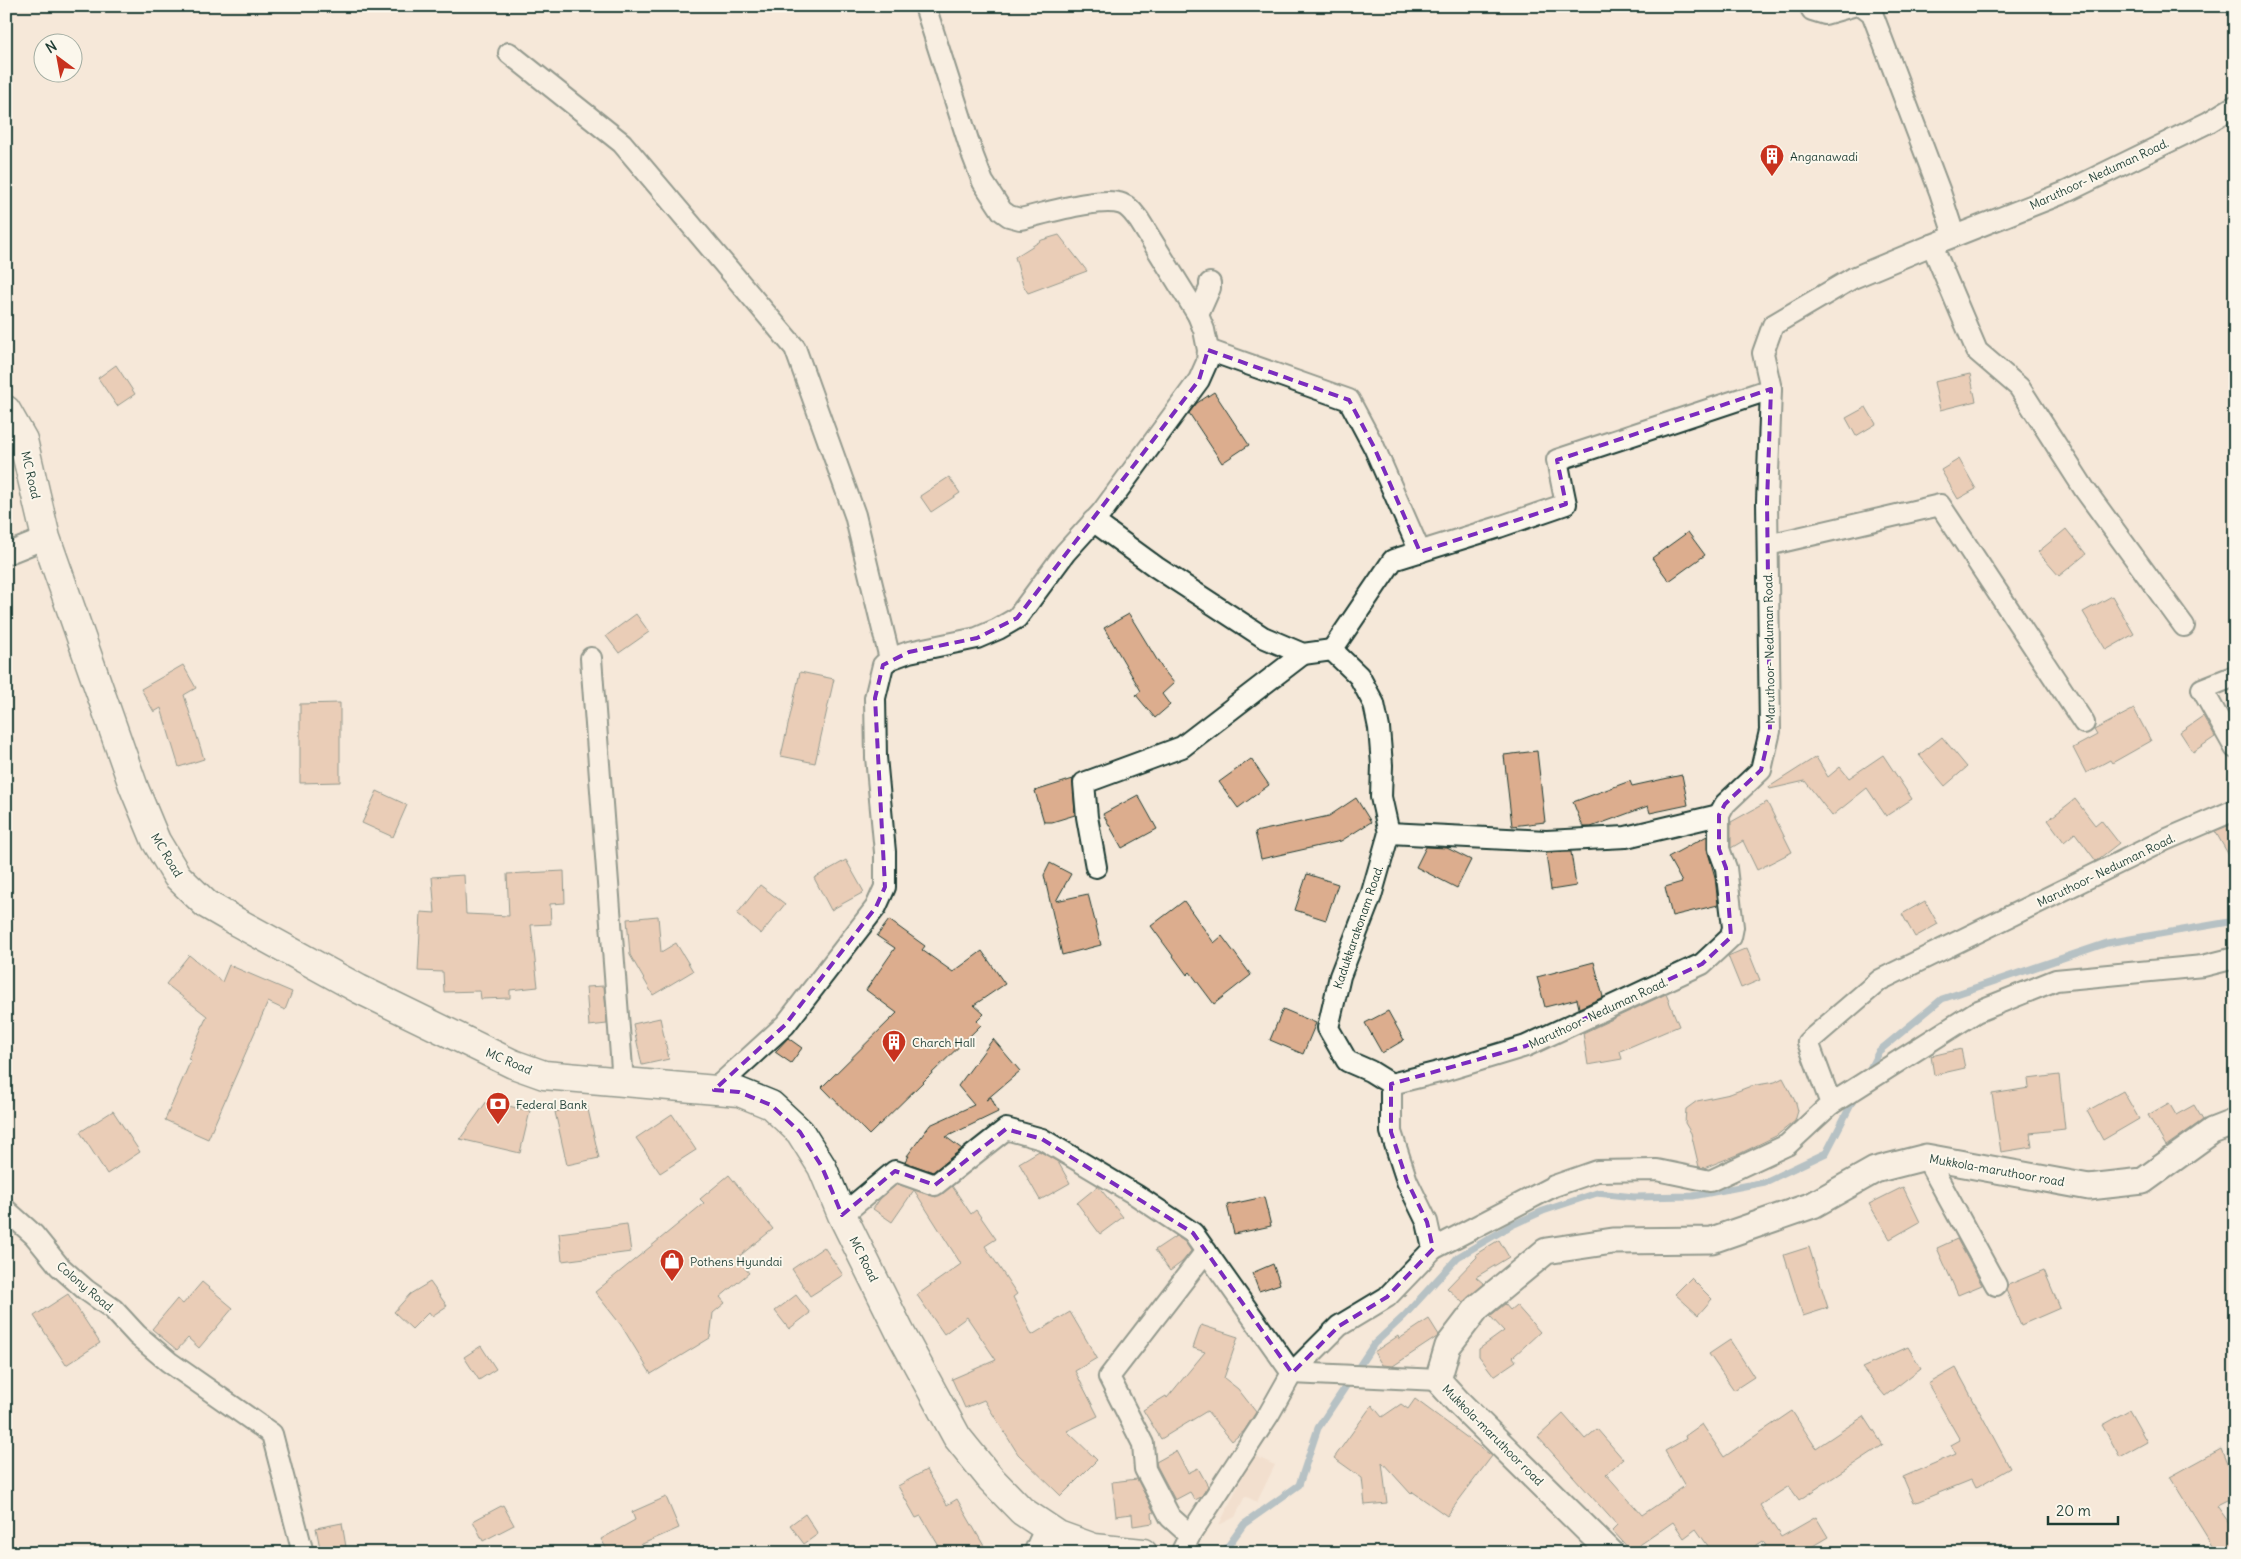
<svg xmlns="http://www.w3.org/2000/svg" width="2241" height="1559" viewBox="0 0 2241 1559" font-family="Delius,sans-serif">
	<style>
		.built { fill: #eed6c2 }
		.lines { fill: none; stroke-linecap: round; stroke-linejoin: round }
		.stream { stroke: #6993aa; stroke-width: 7 }
		.building { fill: #dcad8e; stroke: #1f3d34 }
		.minor-casing { stroke: #1f3d34; stroke-width: 24 }
		.tertiary-casing { stroke: #1f3d34; stroke-width: 29 }
		.primary-casing { stroke: #1f3d34; stroke-width: 31 }
		.minor { stroke: #fbf7ec; stroke-width: 20 }
		.tertiary { stroke: #fbf7ec; stroke-width: 25 }
		.primary { stroke: #fbf7ec; stroke-width: 28 }
		.marked { fill: none; stroke: #7b2cbf; stroke-width: 4; stroke-dasharray: 10 6; stroke-linejoin: round }
		.labels { text-anchor: middle; dominant-baseline: central; stroke-width: 4; stroke-linejoin: round; paint-order: stroke }
		.poi-label { font-size: 12px; fill: #1f3d34; stroke: #fbf7ec; text-anchor: start }
		.street-label { font-size: 12px; fill: #1f3d34; stroke: #fbf7ec }
	</style>
	<rect width="100%" height="100%" fill="#f5e8d9"/>
	<filter id="ink" filterUnits="userSpaceOnUse"><feTurbulence type="fractalNoise" baseFrequency=".02" numOctaves="2"/><feDisplacementMap in="SourceGraphic" scale="10" xChannelSelector="R" yChannelSelector="G"/><feConvolveMatrix kernelMatrix="1 2 1 2 8 2 1 2 1" color-interpolation-filters="sRGB"/></filter>
	<g filter="url(#ink)">
		<!-- built -->
		<path class="built" d="M1253 1455 1275 1465 1257 1502 1245 1496 1235 1517 1219 1525Z"/>
		<g class="lines">
			<!-- stream -->
			<g class="stream">
				<path d="M1867 1074 1879 1051 1942 999 2107 943 2235 921"/>
				<path d="M1223 1553 1244 1524 1299 1485 1318 1428 1374 1344 1404 1316 1458 1257 1512 1225 1543 1211 1597 1193 1634 1197 1693 1196 1765 1182 1826 1153 1856 1095"/>
			</g>
		</g>
		<!-- building -->
		<g class="building">
			<path d="M1059 235 1087 271 1028 293 1023 285 1015 257 1042 240Z"/>
			<path d="M116 365 135 394 117 406 98 378Z"/>
			<path d="M1970 374 1976 401 1940 410 1934 382Z"/>
			<path d="M1214 392 1249 445 1222 463 1189 413 1197 403Z"/>
			<path d="M1866 407 1876 424 1856 436 1846 418Z"/>
			<path d="M1959 459 1976 489 1958 499 1941 470Z"/>
			<path d="M949 477 960 493 931 512 920 496Z"/>
			<path d="M2066 529 2086 554 2059 576 2038 552Z"/>
			<path d="M1688 532 1705 555 1669 581 1652 558Z"/>
			<path d="M2112 596 2134 634 2106 650 2083 612Z"/>
			<path d="M636 614 649 632 619 653 606 636Z"/>
			<path d="M1129 614 1162 668 1174 683 1162 694 1170 705 1155 718 1136 695 1141 691 1104 628Z"/>
			<path d="M183 665 196 688 184 695 204 759 179 767 161 708 154 712 141 689Z"/>
			<path d="M800 672 834 679 815 763 781 756Z"/>
			<path d="M340 703V782L300 783V704Z"/>
			<path d="M2134 709 2151 741 2112 763 2110 760 2086 773 2073 748 2097 735 2094 730Z"/>
			<path d="M2203 716 2215 737 2193 752 2180 732Z"/>
			<path d="M1942 737 1967 767 1945 786 1919 755Z"/>
			<path d="M1537 751 1545 822 1512 826 1504 755Z"/>
			<path d="M1883 755 1912 799 1886 816 1867 788 1832 816 1805 781 1770 789 1769 787 1816 757 1828 777 1840 767 1849 778Z"/>
			<path d="M1251 759 1269 785 1238 808 1219 782Z"/>
			<path d="M1682 775 1688 805 1650 813 1648 806 1591 827H1583L1573 802 1630 781 1632 786Z"/>
			<path d="M1073 779 1075 815 1052 822H1044L1035 791Z"/>
			<path d="M377 791 407 805 393 837 362 823Z"/>
			<path d="M1138 795 1157 829 1122 848 1103 814Z"/>
			<path d="M1356 798 1371 822 1341 841 1261 859 1255 832 1329 816Z"/>
			<path d="M2075 799 2095 825 2101 820 2119 843 2096 861 2075 833 2064 842 2048 820Z"/>
			<path d="M1767 802 1792 852 1757 870 1743 841 1731 848V822Z"/>
			<path d="M2235 823V866L2215 831Z"/>
			<path d="M1707 836V849L1715 877 1718 905 1672 916 1665 887 1682 882 1668 857Z"/>
			<path d="M1426 847 1447 848 1471 860 1457 888 1416 867Z"/>
			<path d="M1571 852 1576 886 1551 890 1546 853Z"/>
			<path d="M846 860 864 892 831 910 814 878Z"/>
			<path d="M1050 863 1071 874 1056 901 1088 894 1101 945 1062 955 1044 875Z"/>
			<path d="M564 871 565 903 550 904 551 924 531 925 538 987 510 990V998L481 999 480 991 444 992 443 972 418 971 421 912 435 913 432 877 464 875 466 914 509 916 507 874Z"/>
			<path d="M1307 874 1338 884 1326 920 1295 910Z"/>
			<path d="M760 885 785 904 761 934 737 914Z"/>
			<path d="M1184 901 1214 943 1222 936 1251 975 1214 1004 1190 972 1187 975 1151 926Z"/>
			<path d="M1925 901 1938 924 1915 937 1902 914Z"/>
			<path d="M658 916 661 952 676 943 693 971 653 995 630 955 627 919Z"/>
			<path d="M889 920 925 946 922 950 953 972 982 951 1005 984 974 1005 984 1014 977 1021 981 1025 869 1135 822 1087 897 1013 866 990 895 948 877 936Z"/>
			<path d="M1747 948 1760 980 1741 988 1728 956Z"/>
			<path d="M189 955 222 982 229 965 292 992 285 1010 268 1002 208 1139 165 1120 191 1060 188 1059 207 1016 166 984Z"/>
			<path d="M1594 962 1603 997 1579 1008 1577 999 1545 1007 1537 977Z"/>
			<path d="M604 986 607 1024 589 1026 586 987Z"/>
			<path d="M1666 994 1679 1026 1620 1051 1622 1059 1588 1065 1583 1033Z"/>
			<path d="M1283 1009 1316 1023 1303 1054 1270 1040Z"/>
			<path d="M1388 1011 1404 1040 1382 1053 1365 1023Z"/>
			<path d="M660 1018 669 1059 642 1065 633 1024Z"/>
			<path d="M788 1038 802 1048 791 1063 775 1052Z"/>
			<path d="M993 1039 1020 1071 986 1100 991 1097 998 1112 946 1137 962 1149 933 1172 905 1162 909 1156H907L930 1125 974 1105 958 1086Z"/>
			<path d="M1961 1049 1965 1068 1934 1075 1931 1056Z"/>
			<path d="M2059 1075 2065 1129 2030 1133 2032 1147 2001 1152 1992 1094 2029 1088 2028 1079Z"/>
			<path d="M1783 1078 1796 1103 1798 1111 1795 1121 1776 1136 1739 1154 1704 1168 1699 1167 1691 1133 1685 1123 1686 1109 1697 1101 1730 1094 1751 1086 1775 1082Z"/>
			<path d="M2123 1091 2139 1119 2103 1140 2087 1111Z"/>
			<path d="M487 1101 530 1111 520 1153 460 1139Z"/>
			<path d="M2169 1103 2176 1115 2194 1105 2203 1120 2166 1146 2148 1115Z"/>
			<path d="M587 1105 599 1158 567 1165 555 1112Z"/>
			<path d="M113 1111 140 1152 107 1174 80 1132Z"/>
			<path d="M672 1114 696 1150 660 1173 636 1138Z"/>
			<path d="M1039 1151 1058 1162 1070 1183 1040 1200 1019 1163Z"/>
			<path d="M729 1175 773 1229 737 1258 749 1273 720 1297 725 1303 713 1313 710 1338 651 1374 621 1325 595 1292 704 1203 700 1199Z"/>
			<path d="M897 1184 914 1190 892 1222 873 1209 880 1199Z"/>
			<path d="M952 1186 971 1214 976 1210 996 1239 985 1246 1017 1294 1013 1297 1032 1335 1070 1312 1097 1358 1075 1371 1098 1416 1067 1431 1097 1460 1061 1496 1018 1454 984 1400 965 1408 952 1379 996 1360 967 1317 944 1334 917 1295 961 1264 914 1190 936 1197Z"/>
			<path d="M1098 1186 1123 1217 1100 1234 1077 1203Z"/>
			<path d="M1903 1187 1920 1222 1890 1239 1869 1204Z"/>
			<path d="M1264 1197 1271 1226 1234 1234 1227 1205Z"/>
			<path d="M627 1224 631 1252 562 1261 559 1233Z"/>
			<path d="M1176 1236 1185 1242 1191 1251 1182 1262 1170 1271 1155 1250Z"/>
			<path d="M1957 1239 1982 1285 1958 1295 1937 1248Z"/>
			<path d="M1499 1240 1509 1257 1476 1277 1484 1284 1463 1303 1447 1288 1477 1257 1476 1254Z"/>
			<path d="M824 1247 843 1275 810 1296 792 1269Z"/>
			<path d="M1809 1247 1828 1308 1803 1316 1784 1255Z"/>
			<path d="M1273 1264 1280 1284 1259 1291 1252 1273Z"/>
			<path d="M2044 1270 2060 1308 2021 1325 2006 1290 2008 1285Z"/>
			<path d="M1691 1278 1712 1299 1698 1315 1675 1294Z"/>
			<path d="M202 1282 233 1308 199 1348 188 1338 177 1350 152 1329 177 1299 183 1304Z"/>
			<path d="M430 1282 447 1306 432 1316 429 1312 412 1329 394 1312 410 1294Z"/>
			<path d="M68 1294 100 1343 66 1365 34 1316Z"/>
			<path d="M796 1295 810 1313 789 1329 775 1311Z"/>
			<path d="M1505 1304 1510 1310 1516 1305 1540 1332 1513 1357 1516 1361 1494 1376 1479 1356V1349L1504 1331 1490 1316Z"/>
			<path d="M1429 1319 1439 1335 1437 1337 1393 1366 1382 1365 1374 1352 1398 1336 1399 1339Z"/>
			<path d="M1201 1325 1238 1337 1224 1378 1238 1389 1256 1412 1244 1431 1232 1441 1207 1411 1161 1439 1143 1410 1166 1396 1167 1398 1205 1352 1193 1348Z"/>
			<path d="M1730 1340 1754 1377 1734 1390 1709 1354Z"/>
			<path d="M481 1346 496 1369 479 1380 464 1357Z"/>
			<path d="M1908 1347 1921 1368 1885 1396 1862 1368Z"/>
			<path d="M1956 1368 2010 1468 1975 1488 1971 1480 1914 1503 1903 1477 1956 1454 1951 1445 1960 1440 1928 1384Z"/>
			<path d="M1415 1399 1492 1456 1447 1516 1413 1492 1411 1494 1382 1462 1387 1503 1365 1505 1362 1478 1334 1458 1372 1405 1382 1417 1401 1404 1408 1409Z"/>
			<path d="M2129 1410 2147 1442 2120 1457 2102 1425Z"/>
			<path d="M1792 1411 1816 1448 1864 1416 1883 1445 1799 1500 1789 1486 1760 1505 1781 1537 1816 1517 1828 1537 1801 1553H1755L1766 1546 1763 1541 1745 1553H1713L1696 1529 1684 1538 1673 1522 1631 1551 1612 1530 1617 1525 1538 1437 1563 1414 1585 1439 1597 1429 1623 1459 1606 1474 1642 1515 1685 1486 1665 1451 1686 1439 1685 1436 1702 1424 1724 1457Z"/>
			<path d="M2221 1449 2235 1484V1497L2217 1506 2235 1531V1553H2217L2170 1477Z"/>
			<path d="M1176 1451 1188 1473 1198 1468 1208 1486 1201 1497 1195 1500 1190 1492 1175 1500 1157 1466 1156 1462Z"/>
			<path d="M926 1470 947 1505 957 1499 988 1553H943L921 1516 916 1518 898 1486Z"/>
			<path d="M1137 1479 1154 1512 1152 1513 1153 1523 1133 1526 1132 1514 1116 1516 1112 1482Z"/>
			<path d="M666 1497 679 1528 640 1545 644 1553H609L601 1539 635 1520 632 1512Z"/>
			<path d="M503 1505 514 1525 483 1541 473 1521Z"/>
			<path d="M805 1514 818 1534 804 1544 790 1525Z"/>
			<path d="M342 1523 347 1553H321L316 1528Z"/>
		</g>
		<g class="lines">
			<defs>
				<g id="minor">
					<path d="M1810 6 1812 10 1825 14 1853 6"/>
					<path d="M1863 6 1872 13 1940 192 1954 235"/>
					<path d="M509 53 622 143 795 348 855 515 890 659"/>
					<path d="M1198 315 1210 288V283"/>
					<path d="M1208 350 1349 400 1374 447 1420 552"/>
					<path d="M1093 521 1156 567 1263 637 1303 654 1332 650 1359 676 1374 704 1379 728 1382 765 1381 797 1389 833 1371 896 1340 976 1328 1028 1347 1061 1370 1071 1391 1084V1132L1407 1181 1427 1222 1433 1249"/>
					<path d="M1768 545 1940 505 2084 723"/>
					<path d="M6 554 46 538"/>
					<path d="M2184 626 2085 490 2019 387 1977 351 1932 245 2066 192 2209 122 2235 106"/>
					<path d="M1332 650 1393 560 1499 527 1566 504 1557 460 1771 389"/>
					<path d="M591 658 623 1082"/>
					<path d="M2235 676 2202 689 2235 748"/>
					<path d="M1389 833 1546 841 1626 837 1719 815"/>
					<path d="M1096 867 1087 817 1084 783 1182 747 1303 654"/>
					<path d="M1391 1084 1447 1070 1526 1046 1702 964 1731 937 1733 927 1726 868 1719 849V815L1725 804 1761 770 1770 731 1767 502 1771 389 1763 353 1773 325 1853 278 1932 245"/>
					<path d="M714 1090 785 1025 876 907 885 887V852L876 757 875 698 883 665 890 659 909 652 977 638 998 629 1017 618 1065 553 1102 512 1199 380 1207 362 1208 350 1204 330 1198 315 1139 220C1134 214 1130 207 1122 204 1101 196 1043 214 1020 219L1009 216 1002 211 983 182 973 156 925 6"/>
					<path d="M1831 1104 1976 1012 2056 980 2203 966 2235 958"/>
					<path d="M1926 1157 1996 1285"/>
					<path d="M6 1210 34 1235 59 1266 86 1290 113 1309 137 1335 169 1362 272 1434 303 1553"/>
					<path d="M842 1215 895 1171 935 1185 1006 1129 1042 1139 1136 1195 1193 1233 1292 1373"/>
					<path d="M1292 1373 1438 1380"/>
					<path d="M1190 1535 1170 1517 1145 1469 1143 1444 1109 1377 1206 1251"/>
					<path d="M1034 1553 1046 1527"/>
					<path d="M1181 1553 1190 1535 1269 1414 1292 1373 1339 1326 1387 1297 1433 1249 1554 1186 1597 1171 1657 1170 1710 1181 1787 1145 1831 1104 1808 1042 1880 980 2165 840 2235 810"/>
				</g>
				<path id="tertiary" d="M1611 1553 1457 1401 1438 1380 1448 1346 1477 1308 1546 1251 1613 1241 1712 1240 1813 1205 1875 1170 1926 1157 2089 1187 2143 1181 2212 1131 2235 1122"/>
				<path id="primary" d="M6 410 23 440 46 538 134 788 156 841 177 876 206 904 237 922 359 989 513 1064 544 1075 739 1092 771 1105 800 1132 822 1167 842 1215 900 1332 957 1437 991 1479 1022 1511 1058 1535 1094 1548 1143 1553"/>
			</defs>
			<!-- minor casing -->
			<use href="#minor" class="minor-casing"/>
			<!-- tertiary casing -->
			<use href="#tertiary" class="tertiary-casing"/>
			<!-- primary casing -->
			<use href="#primary" class="primary-casing"/>
			<!-- minor -->
			<use href="#minor" class="minor"/>
			<!-- tertiary -->
			<use href="#tertiary" class="tertiary"/>
			<!-- primary -->
			<use href="#primary" class="primary"/>
		</g>
	</g>
	<!-- marked area -->
	<path d="M0 0H2241V1559H0ZM1208 350 1349 400 1374 447 1420 552 1566 504 1557 460 1771 389 1767 502 1770 731 1761 770 1725 804 1719 815V849L1726 868 1731 937 1702 964 1526 1046 1391 1084V1132L1407 1181 1427 1222 1433 1249 1387 1297 1339 1326 1292 1373 1193 1233 1042 1139 1006 1129 935 1185 895 1171 842 1215 822 1167 800 1132 771 1105 739 1092 714 1090 785 1025 876 907 885 887 875 698 883 665 909 652 977 638 1017 618 1199 380Z" fill="#f5e8d9" fill-opacity=".55" fill-rule="evenodd"/>
	<path class="marked" d="M1208 350 1349 400 1374 447 1420 552 1566 504 1557 460 1771 389 1767 502 1770 731 1761 770 1725 804 1719 815V849L1726 868 1731 937 1702 964 1526 1046 1391 1084V1132L1407 1181 1427 1222 1433 1249 1387 1297 1339 1326 1292 1373 1193 1233 1042 1139 1006 1129 935 1185 895 1171 842 1215 822 1167 800 1132 771 1105 739 1092 714 1090 785 1025 876 907 885 887 875 698 883 665 909 652 977 638 1017 618 1199 380Z"/>
	<!-- icons -->
	<defs>
		<symbol id="building-pin" viewBox="-11 -11 22 30"><path d="M0 17L-7.5 6A9.5 9.5 0 1 1 7.5 6Z" fill="#c8321e" stroke="#fbf7ec"/><path d="M-4-6H4V6H1V3H-1V6H-4ZM-2.5-4.3h1.7v1.8h-1.7ZM.8-4.3h1.7v1.8H.8ZM-2.5-1h1.7V.8h-1.7ZM.8-1h1.7V.8H.8Z" fill="#fff"/></symbol>
		<symbol id="bank-pin" viewBox="-11 -11 22 30"><path d="M0 17L-7.5 6A9.5 9.5 0 1 1 7.5 6Z" fill="#c8321e" stroke="#fbf7ec"/><path d="M-6-4H6V4H-6ZM0-2.3a2.3 2.3 0 1 0 0 4.6a2.3 2.3 0 1 0 0-4.6Z" fill="#fff"/></symbol>
		<symbol id="shop-pin" viewBox="-11 -11 22 30"><path d="M0 17L-7.5 6A9.5 9.5 0 1 1 7.5 6Z" fill="#c8321e" stroke="#fbf7ec"/><path d="M-5-2.5h2.3a2.7 3.5 0 0 1 5.4 0H5L5.5 6h-11ZM-1.5-2.5h3a1.5 2.3 0 0 0-3 0Z" fill="#fff"/></symbol>
	</defs>
	<g fill-rule="evenodd">
		<use href="#building-pin" x="1758" y="142" width="28" height="38"/>
		<use href="#building-pin" x="880" y="1028" width="28" height="38"/>
		<use href="#bank-pin" x="484" y="1090" width="28" height="38"/>
		<use href="#shop-pin" x="658" y="1247" width="28" height="38"/>
	</g>
	<g class="labels">
		<!-- poi labels -->
		<g class="poi-label">
			<text x="1790" y="156">Anganawadi</text>
			<text x="912" y="1042">Charch Hall</text>
			<text x="516" y="1104">Federal Bank</text>
			<text x="690" y="1261">Pothens Hyundai</text>
		</g>
		<!-- street labels -->
		<g class="street-label">
			<text transform="translate(2099 174) rotate(-25)">Maruthoor- Neduman Road.</text>
			<text transform="translate(31 475) rotate(77)">MC Road</text>
			<text transform="translate(1769 648) rotate(-91)">Maruthoor- Neduman Road.</text>
			<text transform="translate(167 855) rotate(59)">MC Road</text>
			<text transform="translate(2106 870) rotate(-26)">Maruthoor- Neduman Road.</text>
			<text transform="translate(1358 927) rotate(-71)">Kadukkarakonam Road.</text>
			<text transform="translate(1598 1013) rotate(-25)">Maruthoor- Neduman Road.</text>
			<text transform="translate(509 1061) rotate(23)">MC Road</text>
			<text transform="translate(1997 1170) rotate(10)">Mukkola-maruthoor road</text>
			<text transform="translate(864 1259) rotate(63)">MC Road</text>
			<text transform="translate(86 1287) rotate(40)">Colony Road.</text>
			<text transform="translate(1493 1435) rotate(45)">Mukkola-maruthoor road</text>
		</g>
	</g>
	<!-- margin -->
	<rect width="2241" height="1559" fill="none" stroke="#fbf7ec" stroke-width="25"/>
	<rect x="12" y="12" width="2216" height="1534" fill="none" stroke="#1f3d34" stroke-width="2" filter="url(#ink)"/>
	<!-- north arrow -->
	<g transform="translate(58 58) rotate(328)"><circle r="24" fill="#fbf7ec" stroke="#a3ada2"/>
	<path d="M0-4L9 19L0 12L-9 19Z" fill="#c8321e"/>
	<text y="-8" font-size="14" font-weight="bold" text-anchor="middle" fill="#1f3d34">N</text>
	</g>
	<!-- scale -->
	<path d="M2048 1516v8h70v-8" fill="none" stroke="#1f3d34" stroke-width="2.5"/>
	<text x="2056" y="1516" font-size="15" fill="#1f3d34" stroke="#fbf7ec" stroke-width="4" paint-order="stroke">20 m</text>
</svg>
